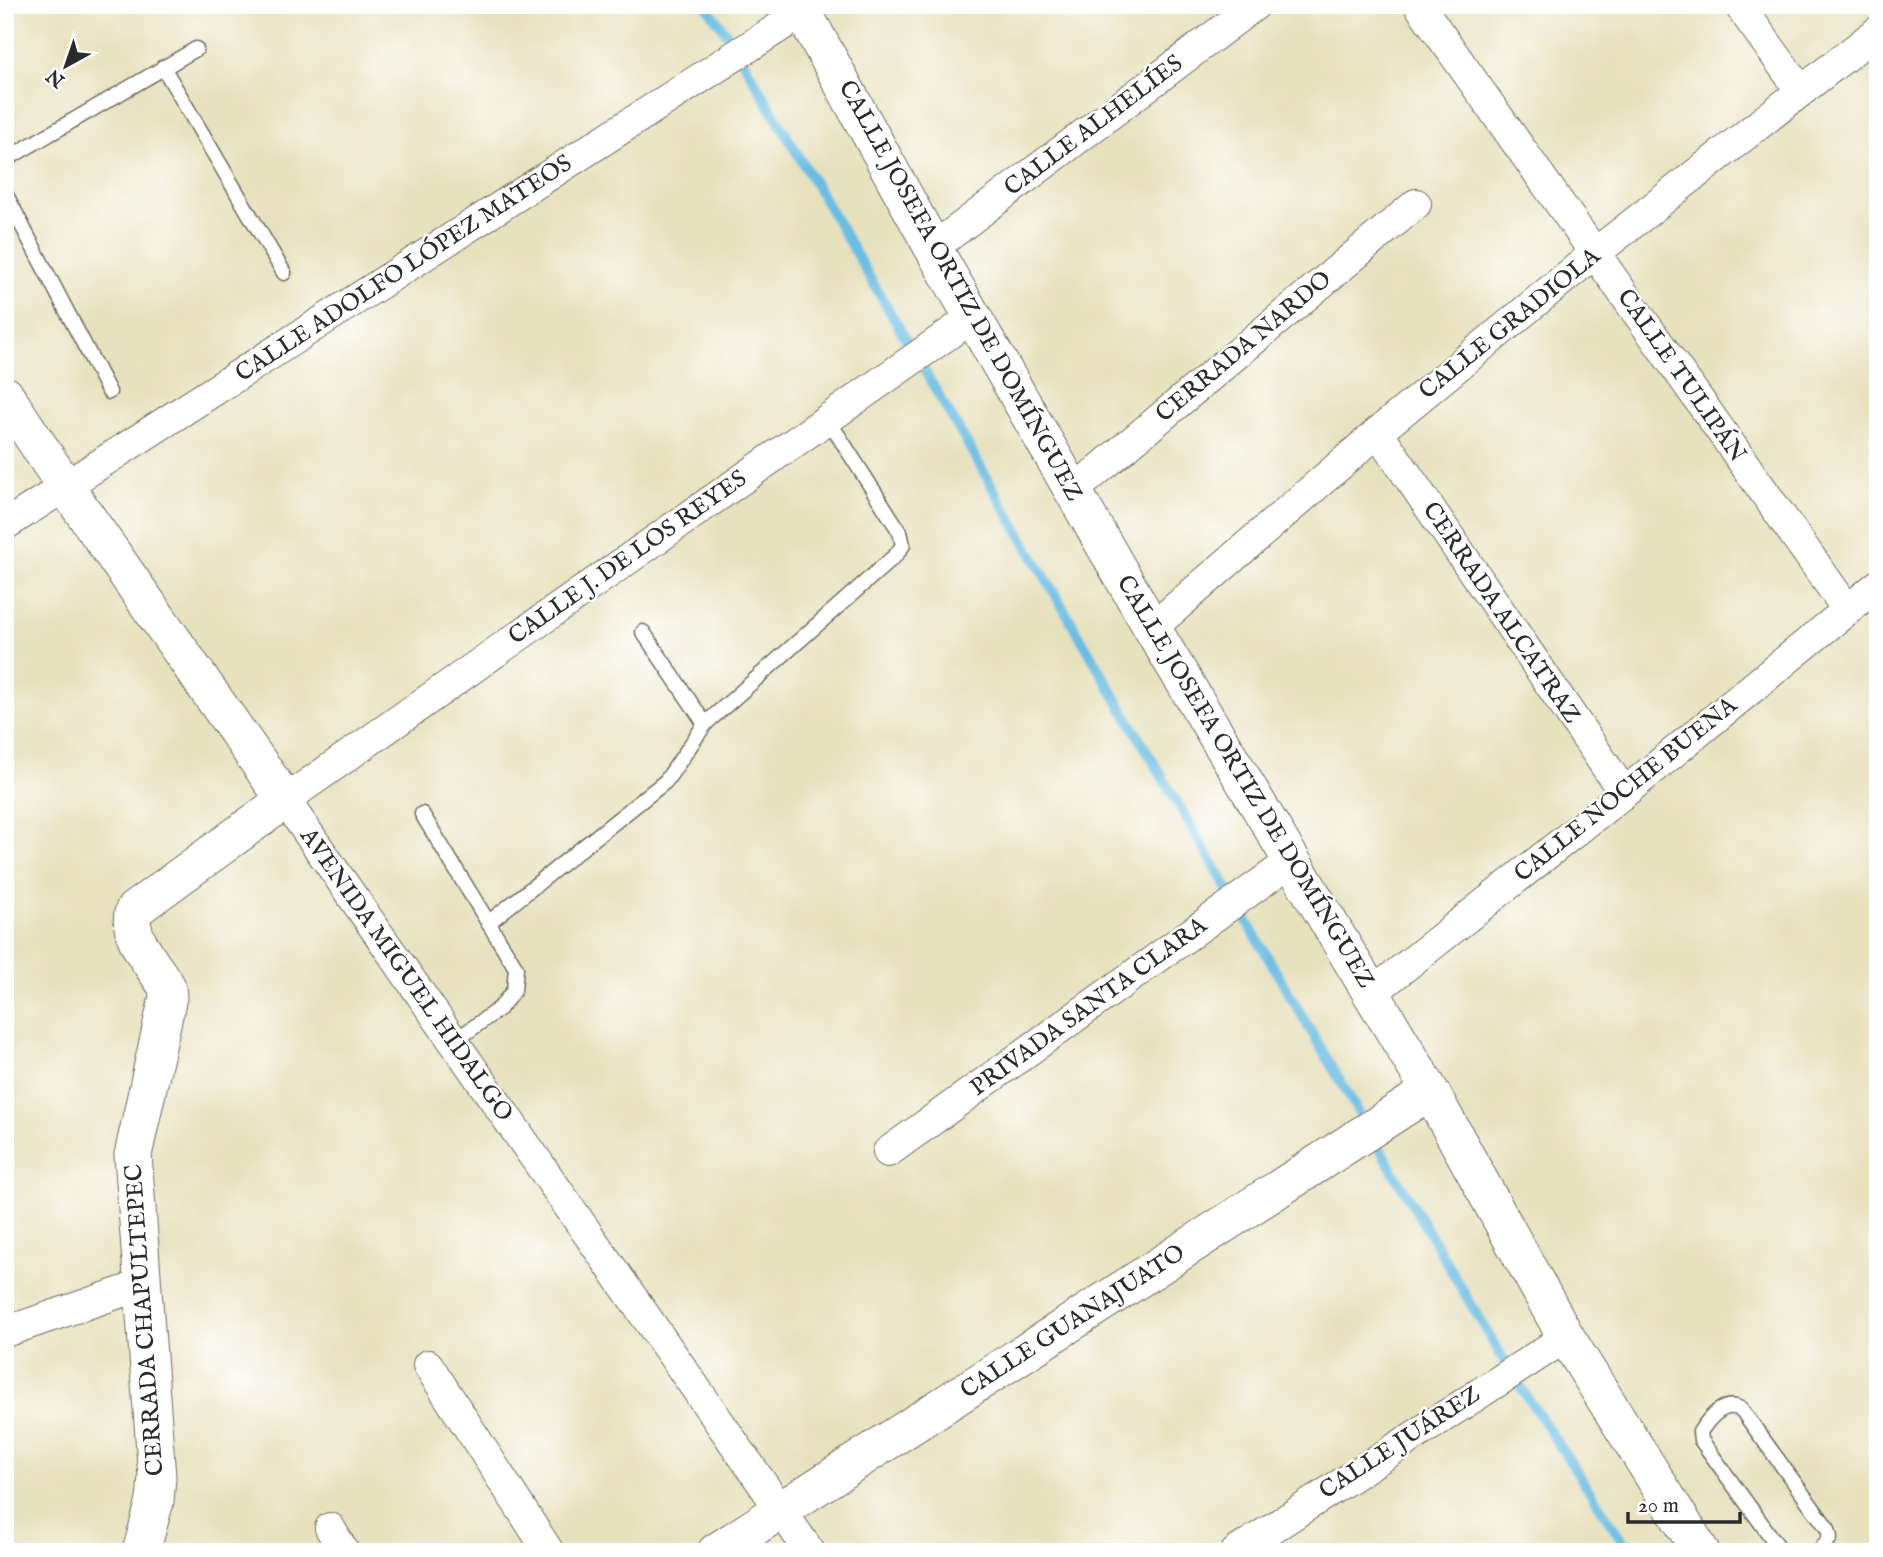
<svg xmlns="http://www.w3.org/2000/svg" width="1883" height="1557" viewBox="0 0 1883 1557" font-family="'IM FELL English',serif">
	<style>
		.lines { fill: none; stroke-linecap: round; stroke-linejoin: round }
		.stream { stroke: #67bee4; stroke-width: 10 }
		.service-casing { stroke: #6d6b5e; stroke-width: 17 }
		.minor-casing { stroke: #6d6b5e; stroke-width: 32 }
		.tertiary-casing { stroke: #6d6b5e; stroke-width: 39 }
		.service { stroke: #fff; stroke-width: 14 }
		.minor { stroke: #fff; stroke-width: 30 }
		.tertiary { stroke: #fff; stroke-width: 37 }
		.labels { text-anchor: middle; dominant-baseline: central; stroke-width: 5; stroke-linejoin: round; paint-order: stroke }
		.street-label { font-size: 24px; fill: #2b2b2b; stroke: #fff }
	</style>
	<rect width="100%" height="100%" fill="#fff"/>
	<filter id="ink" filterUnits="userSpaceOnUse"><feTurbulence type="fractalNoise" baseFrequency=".0143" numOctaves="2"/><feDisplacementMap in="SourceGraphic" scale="14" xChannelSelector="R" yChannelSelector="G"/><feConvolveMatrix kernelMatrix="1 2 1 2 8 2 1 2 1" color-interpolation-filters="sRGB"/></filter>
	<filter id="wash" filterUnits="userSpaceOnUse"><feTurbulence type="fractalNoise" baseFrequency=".00686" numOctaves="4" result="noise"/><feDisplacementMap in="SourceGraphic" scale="28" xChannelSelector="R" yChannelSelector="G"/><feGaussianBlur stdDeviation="1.57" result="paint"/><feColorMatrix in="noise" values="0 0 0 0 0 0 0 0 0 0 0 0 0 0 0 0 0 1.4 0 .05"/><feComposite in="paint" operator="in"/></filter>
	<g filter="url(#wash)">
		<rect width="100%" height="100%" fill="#e8e1bd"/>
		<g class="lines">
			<!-- stream -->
			<path class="stream" d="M706 5 729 37 1510 1371 1630 1552"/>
		</g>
	</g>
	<g filter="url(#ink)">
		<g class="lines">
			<defs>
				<g id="service">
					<path d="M163 67 284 273"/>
					<path d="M5 160 196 49"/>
					<path d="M5 193 109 392"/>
					<path d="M643 632 705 724"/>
					<path d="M422 814 516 968 514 990 500 1008 452 1043"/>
					<path d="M488 923 666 781 705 724 896 555 903 545 900 532 827 418"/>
					<path d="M1782 1552 1701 1440 1700 1432C1709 1418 1724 1400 1741 1409L1828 1529 1830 1538 1818 1552"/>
				</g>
				<g id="minor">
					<path d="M1419 5 1847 609"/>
					<path d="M1739 5 1801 91"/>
					<path d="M933 248 1255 5"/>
					<path d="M1378 432 1624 793"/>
					<path d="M1073 491 1416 204"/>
					<path d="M5 525 803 12"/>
					<path d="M1152 628 1378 432 1594 254 1878 31"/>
					<path d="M1372 993 1624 793 1878 585"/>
					<path d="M888 1152 1290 862"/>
					<path d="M5 1332 145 1284"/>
					<path d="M428 1365 549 1552"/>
					<path d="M330 1528 344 1552"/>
					<path d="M810 1552 285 800 973 317"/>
					<path d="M1236 1552 1566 1337"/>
				</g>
				<g id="tertiary">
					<path d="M799 5 933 248 1152 628 1430 1091 1566 1337 1701 1552"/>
					<path d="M5 395 65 486 285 800 134 910C125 935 154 966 167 987L168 997 133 1155 157 1477 155 1501 141 1552"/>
					<path d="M716 1552 1430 1091"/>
				</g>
			</defs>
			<!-- service casing -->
			<use href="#service" class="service-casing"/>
			<!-- minor casing -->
			<use href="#minor" class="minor-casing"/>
			<!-- tertiary casing -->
			<use href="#tertiary" class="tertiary-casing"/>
			<!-- service -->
			<use href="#service" class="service"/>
			<!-- minor -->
			<use href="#minor" class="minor"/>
			<!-- tertiary -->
			<use href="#tertiary" class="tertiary"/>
		</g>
	</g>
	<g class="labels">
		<!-- street labels -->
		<g class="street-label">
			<text transform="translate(1094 126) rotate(-37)">CALLE ALHELÍES</text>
			<text transform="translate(404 269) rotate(-33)">CALLE ADOLFO LÓPEZ MATEOS</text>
			<text transform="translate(960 291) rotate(61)">CALLE JOSEFA ORTIZ DE DOMÍNGUEZ</text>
			<text transform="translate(1510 324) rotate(-39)">CALLE GRADIOLA</text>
			<text transform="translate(1244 347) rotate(-40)">CERRADA NARDO</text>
			<text transform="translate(1681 376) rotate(55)">CALLE TULIPÁN</text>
			<text transform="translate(628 558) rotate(-35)">CALLE J. DE LOS REYES</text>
			<text transform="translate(1501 613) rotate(56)">CERRADA ALCATRAZ</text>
			<text transform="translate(1245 782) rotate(59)">CALLE JOSEFA ORTIZ DE DOMÍNGUEZ</text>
			<text transform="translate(1626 790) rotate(-39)">CALLE NOCHE BUENA</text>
			<text transform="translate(406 975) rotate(55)">AVENIDA MIGUEL HIDALGO</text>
			<text transform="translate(1089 1007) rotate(-36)">PRIVADA SANTA CLARA</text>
			<text transform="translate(145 1320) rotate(-94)">CERRADA CHAPULTEPEC</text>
			<text transform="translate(1073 1322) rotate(-33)">CALLE GUANAJUATO</text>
			<text transform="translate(1400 1443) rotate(-33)">CALLE JUÁREZ</text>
		</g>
	</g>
	<!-- margin -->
	<rect width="1883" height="1557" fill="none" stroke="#fff" stroke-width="28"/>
	<!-- north arrow -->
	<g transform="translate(66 66) rotate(220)" stroke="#ffffff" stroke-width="5" paint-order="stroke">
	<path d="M0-5L12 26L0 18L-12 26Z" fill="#2b2b2b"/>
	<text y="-10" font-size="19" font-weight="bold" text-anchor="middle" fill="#2b2b2b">N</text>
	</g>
	<!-- scale -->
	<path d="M1628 1512v10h112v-10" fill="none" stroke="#2b2b2b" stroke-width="3.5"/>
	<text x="1638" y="1512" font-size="21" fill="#2b2b2b" stroke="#ffffff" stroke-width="5" paint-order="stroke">20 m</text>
</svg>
